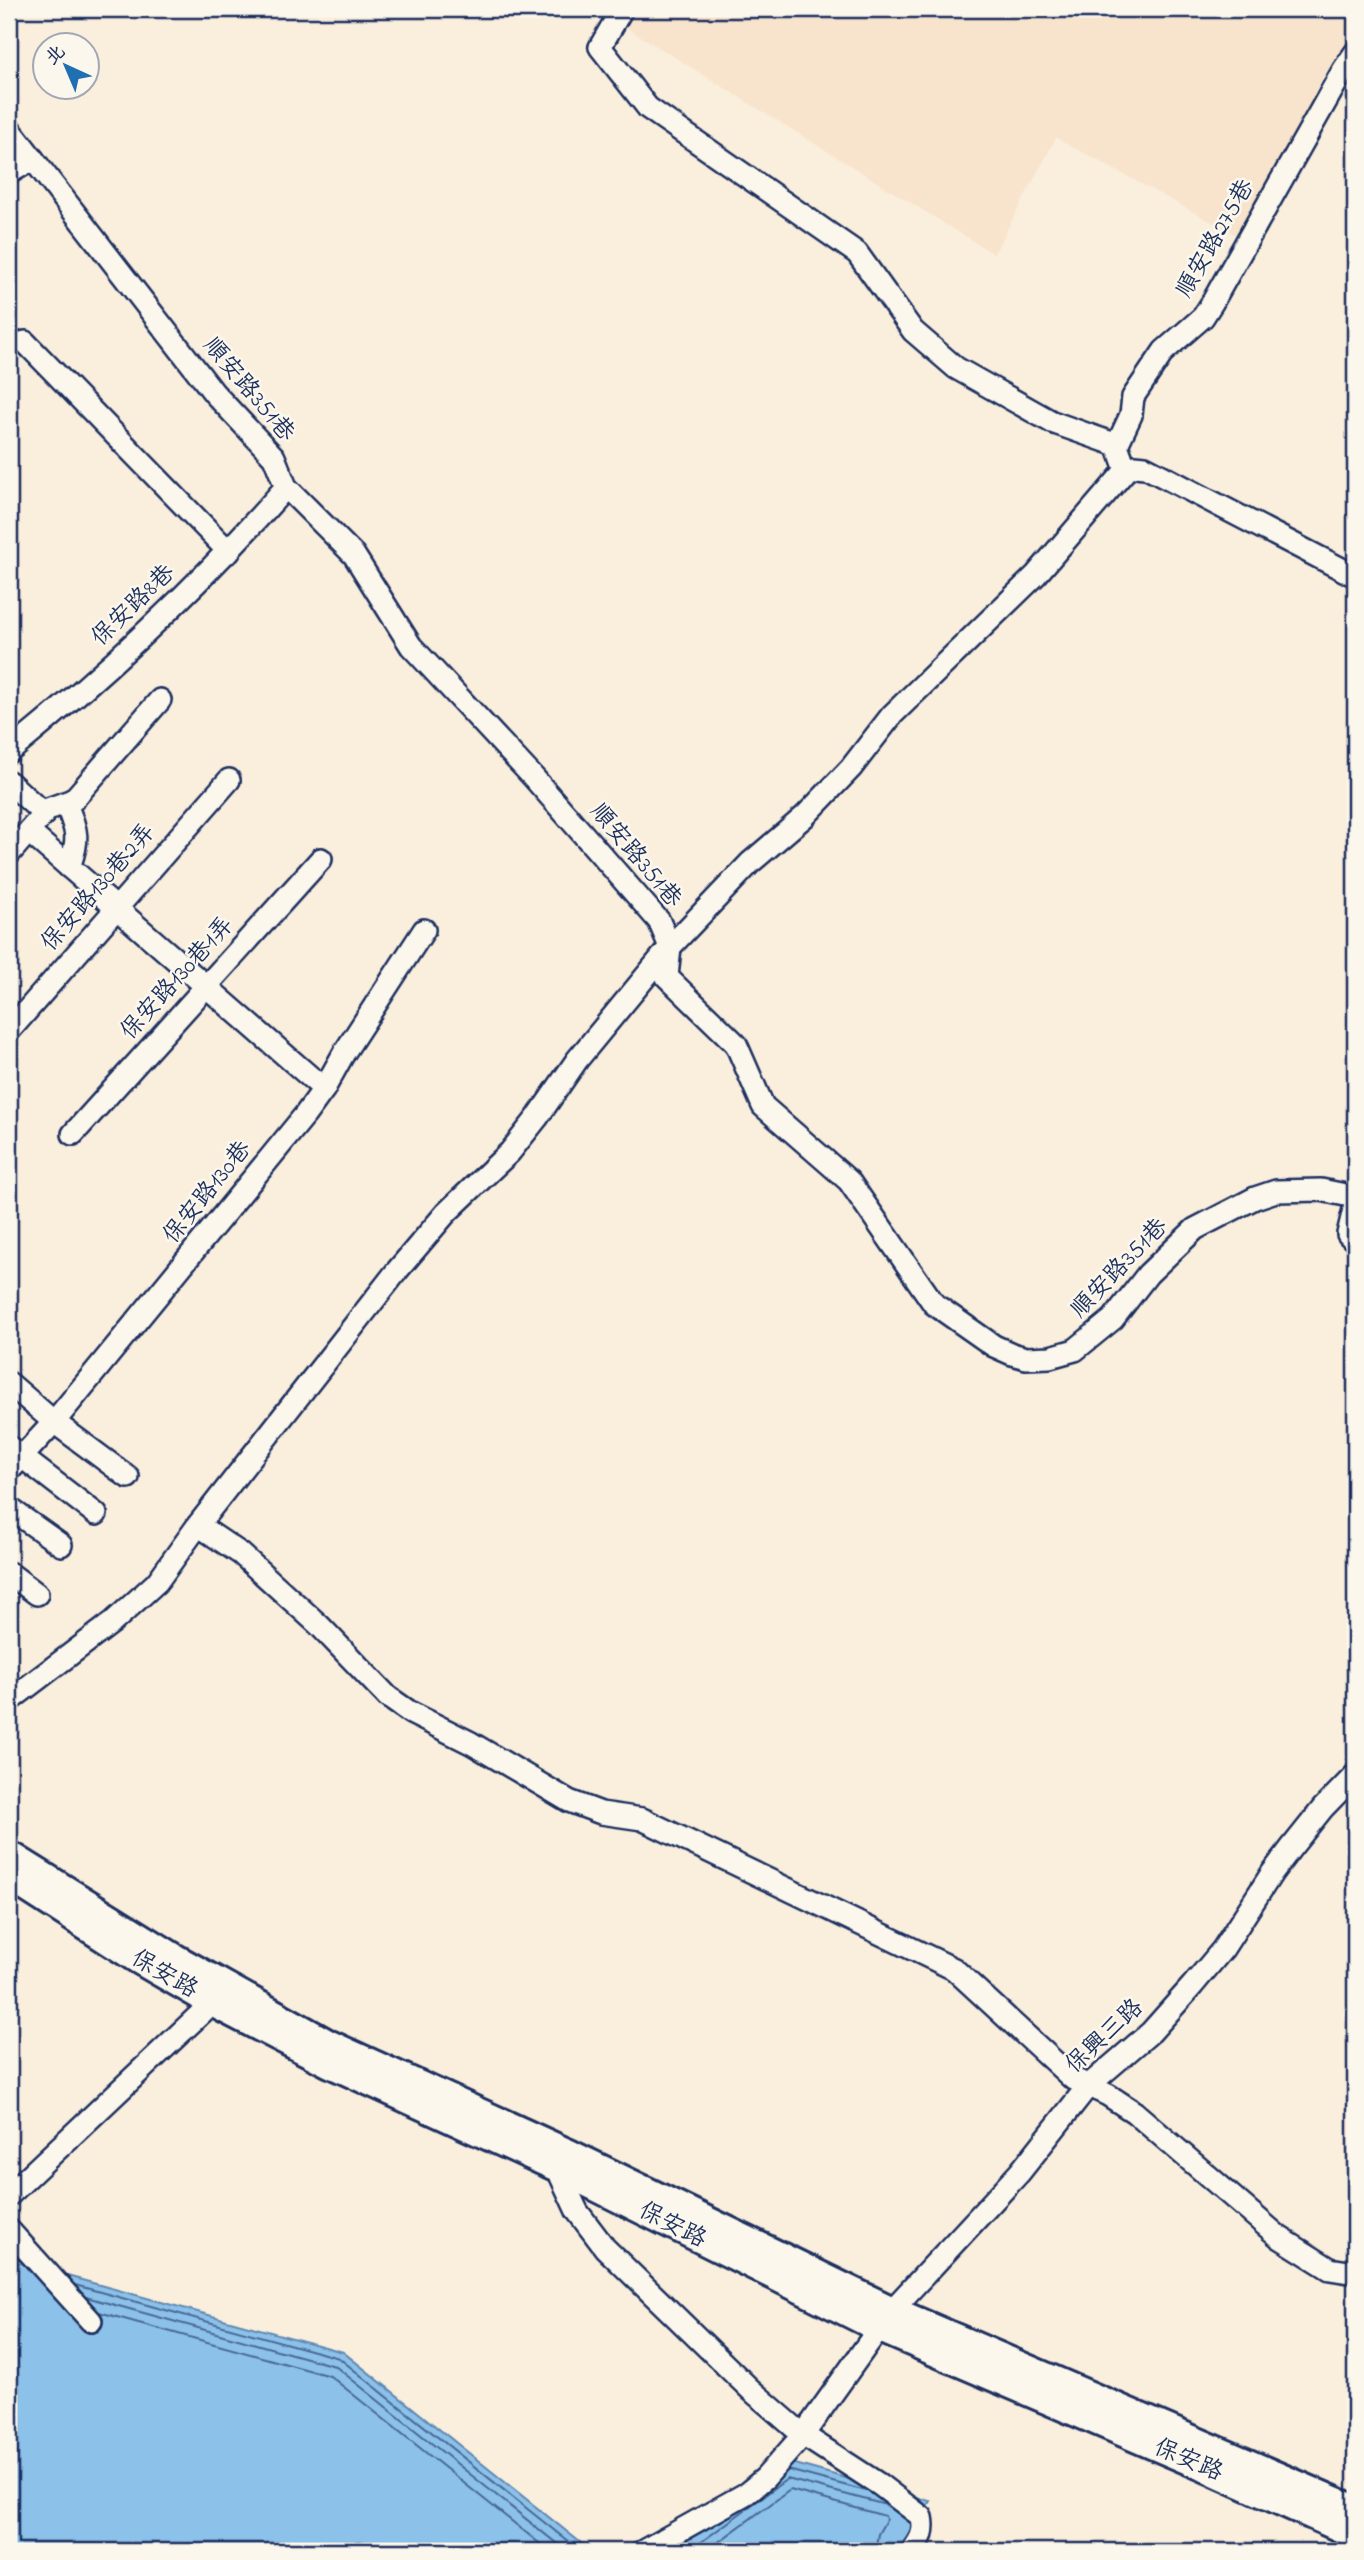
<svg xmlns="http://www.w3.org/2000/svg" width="1364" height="2560" viewBox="0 0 1364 2560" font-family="'Indie Flower','LXGW WenKai TC',sans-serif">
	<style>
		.built { fill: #f8e4cc }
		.water { fill: #8cc1e9; stroke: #5f87b1; stroke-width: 2 }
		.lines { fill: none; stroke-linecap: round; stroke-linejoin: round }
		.shore { stroke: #486996; stroke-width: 2 }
		.minor-casing { stroke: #1b2f5e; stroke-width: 26 }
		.major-casing { stroke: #1b2f5e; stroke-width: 32 }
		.minor { stroke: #fbf7ec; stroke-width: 21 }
		.major { stroke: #fbf7ec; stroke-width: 26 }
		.labels { text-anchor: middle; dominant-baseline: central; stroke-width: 5; stroke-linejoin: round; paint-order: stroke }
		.street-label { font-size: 24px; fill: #1b2f5e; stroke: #fbf7ec }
	</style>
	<rect width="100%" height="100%" fill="#faeedd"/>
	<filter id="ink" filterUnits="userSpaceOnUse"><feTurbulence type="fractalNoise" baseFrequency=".0143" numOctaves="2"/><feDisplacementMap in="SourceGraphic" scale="14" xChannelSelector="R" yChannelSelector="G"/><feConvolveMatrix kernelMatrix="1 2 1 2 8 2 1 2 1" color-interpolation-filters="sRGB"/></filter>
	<g filter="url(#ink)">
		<!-- built -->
		<path class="built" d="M627 9H1355V49L1289 143 1236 235 1056 138 994 254 619 23Z"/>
		<!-- water -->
		<g class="water">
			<path d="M9 2260 343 2352 591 2551H9Z"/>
			<path d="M784 2461 930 2501 903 2543 901 2551H662Z"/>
		</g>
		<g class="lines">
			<!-- shore -->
			<g class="shore">
				<path d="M75 2285 339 2358 580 2551"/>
				<path d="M86 2297 335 2366 566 2551"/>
				<path d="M99 2312 330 2376 549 2551"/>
				<path d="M788 2470 866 2491"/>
				<path d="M689 2551 787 2479 886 2505"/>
				<path d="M706 2551 790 2490 885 2516 886 2520 878 2534 875 2551"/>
			</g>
			<defs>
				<g id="minor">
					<path d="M622 9 600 47 648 108 857 253 913 331 956 368 1052 422 1117 445 1126 470"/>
					<path d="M9 128 214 393 274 457 286 487 354 555 411 646 534 778 659 921 670 947 667 977 736 1044 763 1106 849 1181 934 1304 994 1346 1012 1354 1026 1358 1050 1357 1075 1350 1113 1319 1148 1274 1195 1229 1255 1198 1276 1191 1321 1190 1355 1197"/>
					<path d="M9 173 33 159"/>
					<path d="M25 342 229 552"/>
					<path d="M1117 445 1131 415 1133 397 1164 351 1203 317 1212 303 1344 69 1355 53"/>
					<path d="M9 752C108 671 201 584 286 487"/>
					<path d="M9 782 44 814"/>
					<path d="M66 804C77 832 80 838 69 867"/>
					<path d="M29 832 324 1089"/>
					<path d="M9 854 48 809 73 800 160 700"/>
					<path d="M9 1031 229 780"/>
					<path d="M73 1134 321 859"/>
					<path d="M1355 1205 1348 1234 1355 1241"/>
					<path d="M9 1383 54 1422 128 1477"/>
					<path d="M9 1447 96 1514"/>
					<path d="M9 1471 54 1422 305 1115 324 1089 344 1053 424 930"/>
					<path d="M9 1508 61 1545"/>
					<path d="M198 1525 241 1554 319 1625 388 1697 411 1713 471 1743 569 1801 601 1813 642 1819 954 1969 1072 2078 1108 2095 1134 2112 1279 2237 1330 2269 1355 2273"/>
					<path d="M9 1573 37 1594"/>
					<path d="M9 1701 113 1622 157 1582 198 1525 396 1272 446 1213 510 1152 537 1118 577 1060 670 947 750 863 805 816 851 768 892 715 1036 575 1126 470 1135 466 1145 467 1355 576"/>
					<path d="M557 2168 577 2211 605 2248 751 2390 803 2435 880 2485 922 2517C925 2531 921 2540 912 2551"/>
					<path d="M9 2195 212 2003"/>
					<path d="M9 2230 91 2321"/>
					<path d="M643 2551 747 2493 765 2478 803 2435 892 2310 1020 2172 1088 2086 1151 2032 1192 1986 1223 1949 1272 1873 1291 1848 1323 1808 1355 1775"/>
				</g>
				<g id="major">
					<path d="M9 1854 176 1958 328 2043 567 2152 892 2310 1355 2509"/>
					<path d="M9 1877 138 1960 212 2003 330 2064 557 2168 878 2328 1203 2467 1355 2535"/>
				</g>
			</defs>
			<!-- minor casing -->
			<use href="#minor" class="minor-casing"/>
			<!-- major casing -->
			<use href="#major" class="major-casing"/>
			<!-- minor -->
			<use href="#minor" class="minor"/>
			<!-- major -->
			<use href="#major" class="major"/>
		</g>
	</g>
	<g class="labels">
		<!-- street labels -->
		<g class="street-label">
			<text transform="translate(1216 239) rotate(-60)">順安路275巷</text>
			<text transform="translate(248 390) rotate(50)">順安路351巷</text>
			<text transform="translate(134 606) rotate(-44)">保安路8巷</text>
			<text transform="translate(635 856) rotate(50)">順安路351巷</text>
			<text transform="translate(99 888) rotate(-49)">保安路130巷2弄</text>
			<text transform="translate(178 979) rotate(-48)">保安路130巷1弄</text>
			<text transform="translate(208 1193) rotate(-51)">保安路130巷</text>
			<text transform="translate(1120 1269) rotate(-46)">順安路351巷</text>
			<text transform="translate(164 1975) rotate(30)">保安路</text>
			<text transform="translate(1105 2037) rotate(-43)">保興三路</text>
			<text transform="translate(672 2226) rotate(27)">保安路</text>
			<text transform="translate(1188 2461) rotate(23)">保安路</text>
		</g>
	</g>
	<!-- margin -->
	<rect width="1364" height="2560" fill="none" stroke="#fbf7ec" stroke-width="35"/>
	<rect x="18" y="18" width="1329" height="2525" fill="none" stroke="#1b2f5e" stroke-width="2.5" filter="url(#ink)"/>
	<!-- north arrow -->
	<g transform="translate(66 66) rotate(316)"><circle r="33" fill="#fbf7ec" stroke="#a1a7b3" stroke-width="2"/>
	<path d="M0-5L12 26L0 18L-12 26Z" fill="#1f6fb2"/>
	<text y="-10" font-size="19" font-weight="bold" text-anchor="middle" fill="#1b2f5e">北</text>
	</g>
</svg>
